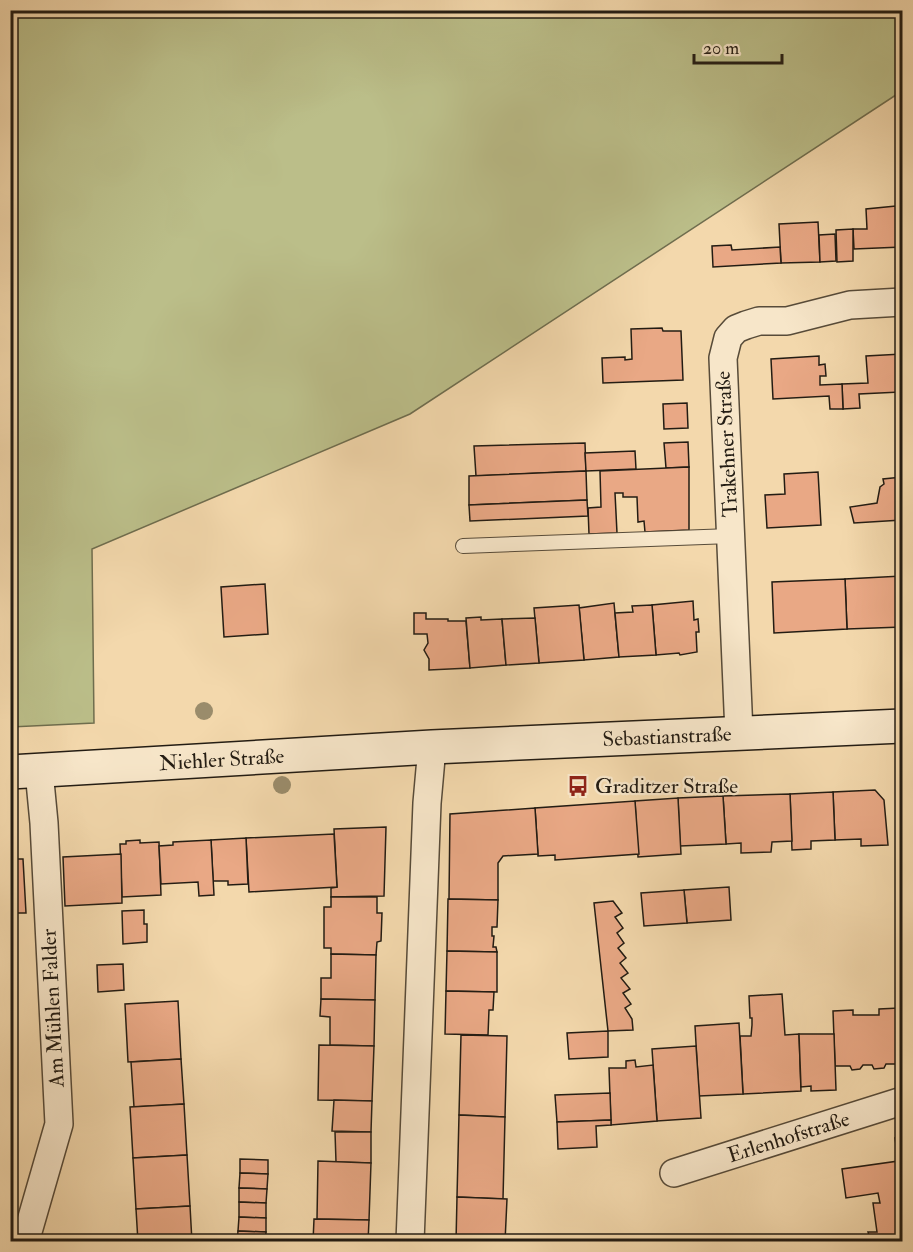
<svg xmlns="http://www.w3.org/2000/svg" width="913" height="1252" viewBox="0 0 913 1252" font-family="'IM FELL Double Pica',serif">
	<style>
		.green { fill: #bbbe89; stroke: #6f6d4e; stroke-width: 1.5 }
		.building { fill: #e9a885; stroke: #231c13; stroke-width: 1.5 }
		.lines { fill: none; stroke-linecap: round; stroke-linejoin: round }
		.lane-casing { stroke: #574b39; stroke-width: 16 }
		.street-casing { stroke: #574b39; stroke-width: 30 }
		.secondary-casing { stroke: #231c13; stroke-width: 36 }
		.lane { stroke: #f7e6c9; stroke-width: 14 }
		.street { stroke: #f7e6c9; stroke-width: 27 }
		.secondary { stroke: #f7e6c9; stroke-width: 33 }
		.tree { fill: #9a8c6b }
		.labels { text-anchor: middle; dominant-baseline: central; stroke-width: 4.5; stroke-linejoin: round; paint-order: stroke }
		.street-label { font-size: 21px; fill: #231c13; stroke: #f7e6c9 }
		.poi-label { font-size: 21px; fill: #231c13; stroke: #f7e6c9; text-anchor: start }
	</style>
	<rect width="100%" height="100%" fill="#f3d8ac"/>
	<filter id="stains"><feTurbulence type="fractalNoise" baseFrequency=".00333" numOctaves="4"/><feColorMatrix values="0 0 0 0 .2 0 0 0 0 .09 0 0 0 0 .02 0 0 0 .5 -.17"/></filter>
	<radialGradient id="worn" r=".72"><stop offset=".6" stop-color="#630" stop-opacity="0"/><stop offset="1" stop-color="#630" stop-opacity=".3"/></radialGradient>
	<!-- green -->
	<path class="green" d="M11 10 902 11V91L410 414 92 549 94 723 11 727Z"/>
	<!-- building -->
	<g class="building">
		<path d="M896 206 902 207V247L854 249 853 229H867L866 209Z"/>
		<path d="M818 222 820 262 781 263 779 224Z"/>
		<path d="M853 229V261L837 262 836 230Z"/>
		<path d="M835 234 836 261 820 262 819 235Z"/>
		<path d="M731 245 732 250 780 247 781 263 713 267 712 246Z"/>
		<path d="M662 328 663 331H681L683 380 603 383 602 358 625 357V360L632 359 631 329Z"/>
		<path d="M902 354V402H901L900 392 859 394 860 408 843 409 842 384 868 383 866 356Z"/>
		<path d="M819 356V365L825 364 826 376H820V385L842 384 843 409H830L829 396 773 399 771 359Z"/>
		<path d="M687 403 688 428 664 429 663 404Z"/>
		<path d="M688 442 689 467 666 468 664 443Z"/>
		<path d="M585 443 586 471 476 476 474 446Z"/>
		<path d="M635 451 636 469 586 471 585 453Z"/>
		<path d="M689 467V530L645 532 644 521 638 522 637 497H623V493H615L617 533 589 534 588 508 601 507 600 471Z"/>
		<path d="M586 471 587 500 469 505V476Z"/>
		<path d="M818 472 821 525 767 528 765 495 785 494 784 474Z"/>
		<path d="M902 477V520L854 523 850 507 877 503 880 487 884 484 883 479Z"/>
		<path d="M587 500 588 516 470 521 469 505Z"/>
		<path d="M902 576V627L847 629 845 579Z"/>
		<path d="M845 579 847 629 774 633 772 582Z"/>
		<path d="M265 584 268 634 224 637 221 587Z"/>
		<path d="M693 601 694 620 698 619 699 632H696L697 652 680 655 679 653 656 655 652 605Z"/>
		<path d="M614 603 619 657 584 660 579 608Z"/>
		<path d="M579 605 584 660 539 663 534 608Z"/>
		<path d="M652 605 656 655 619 657 615 613 633 612 632 606Z"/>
		<path d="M414 613H426V619H448V621H466L470 668 429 670V659L424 650 428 643 427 634H414Z"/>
		<path d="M481 617V620L502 619 506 665 470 668 466 618Z"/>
		<path d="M535 618 539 663 506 665 502 619Z"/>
		<path d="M875 790 884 800 888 845 861 846V839L835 840 833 792Z"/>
		<path d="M833 792 835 840 811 841V849L792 850 790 794Z"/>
		<path d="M790 794 792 841 772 842 771 852 741 853V843L726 844 723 796Z"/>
		<path d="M723 796 726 844 680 846 678 798Z"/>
		<path d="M678 798 681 854 638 857 635 801Z"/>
		<path d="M635 801 639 854 555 860V855L538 856 535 808Z"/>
		<path d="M535 808 538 854 503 856 498 863V900L449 899 450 814Z"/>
		<path d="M386 827 384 896 331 897V888L337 887 334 829Z"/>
		<path d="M334 834 337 887 249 892 246 838Z"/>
		<path d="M246 838 248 884 228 885V881H213L211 840Z"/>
		<path d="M140 840V843L159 842 161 895 122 897 120 844H126V841Z"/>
		<path d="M211 840 214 895 199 896 198 882 161 884 159 846 173 845V842Z"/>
		<path d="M121 854 122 903 65 906 63 857Z"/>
		<path d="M10 859H23L26 913H11L10 927Z"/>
		<path d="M729 887 731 920 687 923 684 890Z"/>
		<path d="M684 890 687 923 644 926 641 893Z"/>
		<path d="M331 897H377V913H382L381 941 377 942 376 955 331 954V948H324V907H331Z"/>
		<path d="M448 899 498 900 497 927H492V936H494L493 947H496L497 952 447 951Z"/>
		<path d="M613 901 622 913 615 917 623 928 617 933 624 943 618 948 626 958 620 963 628 973 621 978 630 989 623 993 631 1004 625 1008 632 1019 633 1030 608 1031 594 903Z"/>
		<path d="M144 910V924H147V942L123 944 122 911Z"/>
		<path d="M447 951 497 952V992L446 991Z"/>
		<path d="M331 954 376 955 375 1000 321 999V978H331Z"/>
		<path d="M123 964 124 990 98 992 97 965Z"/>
		<path d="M446 991 494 992 493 1010H489L488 1035 445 1034Z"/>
		<path d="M782 994 785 1035 799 1034 801 1091 743 1094 740 1036H751L752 1025V1018H750L749 996Z"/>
		<path d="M321 999 375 1000 374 1046 330 1045V1017L320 1016Z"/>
		<path d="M178 1001 181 1059 128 1062 125 1004Z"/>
		<path d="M899 1008 901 1064H886L884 1068 874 1069 872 1065H863L860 1069 852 1070 850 1066H835L833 1011 853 1010V1015H879V1009Z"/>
		<path d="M739 1023 743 1094 699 1096 695 1026Z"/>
		<path d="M608 1031V1057L569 1059 567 1033Z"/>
		<path d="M799 1034H834L836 1090 811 1091V1086L801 1087Z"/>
		<path d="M461 1035 507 1036 505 1117 459 1115Z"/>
		<path d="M319 1045 374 1046 372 1101 318 1100Z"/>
		<path d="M696 1046 701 1118 657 1121 652 1049Z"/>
		<path d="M181 1059 184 1104 134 1107 131 1062Z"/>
		<path d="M635 1060 636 1067 653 1065 657 1121 611 1125 609 1068H626V1061Z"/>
		<path d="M610 1093 611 1120 557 1122 555 1095Z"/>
		<path d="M334 1100 372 1101 371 1132 332 1131Z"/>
		<path d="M184 1104 187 1155 133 1158 130 1107Z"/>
		<path d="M459 1115 505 1117 503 1199 457 1197Z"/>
		<path d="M611 1120V1125L596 1126 597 1147 558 1149 557 1122Z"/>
		<path d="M335 1132H371V1163L336 1162Z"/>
		<path d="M902 1137V1242H871L868 1232H877L873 1203H880L878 1193 846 1198 842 1169 898 1161 895 1138Z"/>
		<path d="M187 1155 190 1206 136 1209 133 1158Z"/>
		<path d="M240 1159 268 1160V1174L240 1173Z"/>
		<path d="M318 1161 371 1163 369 1220 317 1219Z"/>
		<path d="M240 1173 268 1174 267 1189 239 1188Z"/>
		<path d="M239 1188 267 1189 266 1203 239 1202Z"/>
		<path d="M457 1197 507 1199 505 1242H456Z"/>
		<path d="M239 1202 266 1203V1218L239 1217Z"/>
		<path d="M190 1206 192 1242H138L136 1209Z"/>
		<path d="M239 1217 266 1218V1232L238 1231Z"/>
		<path d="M314 1219 369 1220 368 1242H313Z"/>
		<path d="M238 1231 266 1232 265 1242H237Z"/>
	</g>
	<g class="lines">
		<defs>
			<path id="lane" d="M463 546 731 536"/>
			<g id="street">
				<path d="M739 733 723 358 728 338 736 329 746 325 759 321H787L850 305 902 302"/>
				<path id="s1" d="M674 1173 902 1101"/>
				<path d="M25 1242 59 1124 44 823 39 771"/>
				<path d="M410 1242 427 803 432 747"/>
			</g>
			<g id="secondary">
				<path id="s2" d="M10 772 432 747 902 726"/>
			</g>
		</defs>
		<!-- lane casing -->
		<use href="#lane" class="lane-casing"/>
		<!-- street casing -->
		<use href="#street" class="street-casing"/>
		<!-- secondary casing -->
		<use href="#secondary" class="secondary-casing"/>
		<!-- lane -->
		<use href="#lane" class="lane"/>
		<!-- street -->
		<use href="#street" class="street"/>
		<!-- secondary -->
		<use href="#secondary" class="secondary"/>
	</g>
	<!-- trees -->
	<g class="tree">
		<circle cx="204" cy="711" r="9"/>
		<circle cx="282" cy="785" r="9"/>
	</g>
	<!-- icons -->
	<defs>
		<symbol id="bus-bare" viewBox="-9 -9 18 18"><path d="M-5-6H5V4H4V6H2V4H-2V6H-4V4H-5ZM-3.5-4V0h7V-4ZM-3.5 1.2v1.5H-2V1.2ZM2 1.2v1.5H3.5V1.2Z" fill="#8f2418" stroke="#f7e6c9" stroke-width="2.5" paint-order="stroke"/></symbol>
	</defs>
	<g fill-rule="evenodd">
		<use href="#bus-bare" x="563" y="771" width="30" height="30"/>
	</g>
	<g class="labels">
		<!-- street labels -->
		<g class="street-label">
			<text transform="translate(727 444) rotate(-93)">Trakehner Straße</text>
			<text stroke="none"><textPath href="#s2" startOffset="658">Sebastianstraße</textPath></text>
			<text stroke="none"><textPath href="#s2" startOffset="212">Niehler Straße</textPath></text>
			<text transform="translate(53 1008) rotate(-93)">Am Mühlen Falder</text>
			<text stroke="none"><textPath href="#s1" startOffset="120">Erlenhofstraße</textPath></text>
		</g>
		<!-- poi labels -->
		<g class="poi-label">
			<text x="595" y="786">Graditzer Straße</text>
		</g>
	</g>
	<!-- margin -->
	<rect width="913" height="1252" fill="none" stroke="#f3d8ac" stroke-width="36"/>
	<rect x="12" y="12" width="889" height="1228" fill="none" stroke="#231c13" stroke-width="3"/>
	<rect x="18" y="18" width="877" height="1216" fill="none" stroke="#231c13" stroke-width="1.5"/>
	<!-- scale -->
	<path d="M694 54v9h88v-9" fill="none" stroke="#231c13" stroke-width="3"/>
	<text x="703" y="54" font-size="18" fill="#231c13" stroke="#f7e6c9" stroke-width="4.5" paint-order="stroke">20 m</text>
	<rect width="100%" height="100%" filter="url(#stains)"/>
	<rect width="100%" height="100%" fill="url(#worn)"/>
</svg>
